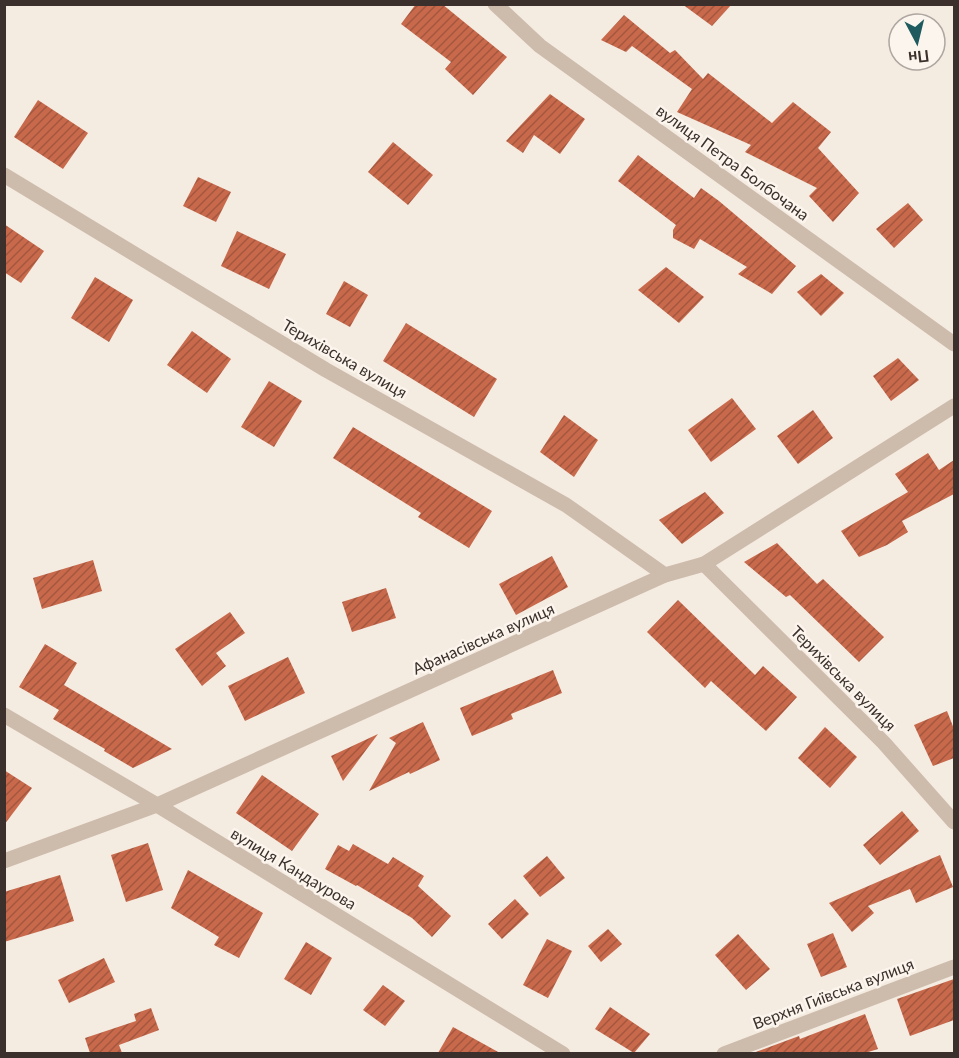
<svg xmlns="http://www.w3.org/2000/svg" width="959" height="1058" viewBox="0 0 959 1058" font-family="Lato,sans-serif">
	<style>
		.building { fill: url(#building-hatch) }
		.lines { fill: none; stroke-linecap: round; stroke-linejoin: round }
		.minor { stroke: #cdbbac; stroke-width: 15 }
		.labels { text-anchor: middle; dominant-baseline: central; stroke-width: 5; stroke-linejoin: round; paint-order: stroke }
		.street-label { font-size: 16px; fill: #3b302b; stroke: #fbf5ee }
	</style>
	<defs>
		<pattern id="building-hatch" width="6" height="6" patternUnits="userSpaceOnUse" patternTransform="scale(1.5)"><rect width="6" height="6" fill="#c8694b"/><path d="M-1 1l2-2M0 6l6-6M5 7l2-2" fill="none" stroke="#a4573f"/></pattern>
	</defs>
	<rect width="100%" height="100%" fill="#f4ebe1"/>
	<!-- building -->
	<g class="building">
		<path d="M416 4H442L507 57 473 95 445 69 451 62 401 24Z"/>
		<path d="M682 4H732L712 26Z"/>
		<path d="M624 15 670 53 675 50 703 79 708 73 772 123 793 102 831 132 818 148 859 193 833 222 809 196 817 188 745 152 751 145 677 112 692 89 632 46 626 52 601 40Z"/>
		<path d="M550 94 585 119 560 154 534 135 523 153 506 141Z"/>
		<path d="M38 100 88 133 63 169 14 137Z"/>
		<path d="M393 142 433 175 408 205 368 172Z"/>
		<path d="M638 155 694 198 701 188 719 201 796 266 772 294 738 274 747 267 700 239 694 249 673 238V230L676 225 618 181Z"/>
		<path d="M198 177 231 192 216 222 183 206Z"/>
		<path d="M908 203 923 220 894 248 876 229Z"/>
		<path d="M4 224 44 251 21 283 4 272Z"/>
		<path d="M237 231 286 254 269 289 221 266Z"/>
		<path d="M666 267 704 297 679 323 638 290Z"/>
		<path d="M821 274 844 293 821 316 797 292Z"/>
		<path d="M95 277 133 300 109 342 71 318Z"/>
		<path d="M344 281 368 295 350 327 326 314Z"/>
		<path d="M406 323 497 379 474 417 383 361Z"/>
		<path d="M192 331 231 359 207 393 167 365Z"/>
		<path d="M898 358 919 380 891 401 873 376Z"/>
		<path d="M269 381 302 401 274 447 241 427Z"/>
		<path d="M732 398 756 429 711 462 688 430Z"/>
		<path d="M813 410 833 438 798 464 777 436Z"/>
		<path d="M564 415 598 440 574 477 540 452Z"/>
		<path d="M353 427 492 511 469 548 418 517 421 513 333 458Z"/>
		<path d="M928 453 939 470 954 460V494L902 521 908 532 887 545 859 557 841 531 908 492 895 474Z"/>
		<path d="M705 492 724 513 682 544 659 520Z"/>
		<path d="M777 543 817 584 823 579 884 637 859 662 790 595 786 597 744 562Z"/>
		<path d="M552 556 568 587 516 615 499 584Z"/>
		<path d="M93 560 102 591 42 609 33 578Z"/>
		<path d="M386 588 396 618 352 632 342 602Z"/>
		<path d="M678 600 755 675 763 666 797 697 766 731 711 681 705 688 647 632Z"/>
		<path d="M230 612 245 633 216 653 226 666 202 686 175 649Z"/>
		<path d="M45 644 77 663 64 685 172 749 133 768 104 751 105 749 53 719 59 710 19 687Z"/>
		<path d="M288 657 305 693 245 721 228 686Z"/>
		<path d="M553 670 562 693 511 714 513 719 472 736 460 708Z"/>
		<path d="M947 711 954 729V758L933 766 914 725Z"/>
		<path d="M423 722 440 760 410 774 409 772 369 791 396 743 389 738Z"/>
		<path d="M825 727 857 757 830 788 798 758Z"/>
		<path d="M378 734 343 781 331 756Z"/>
		<path d="M4 770 32 788 4 825Z"/>
		<path d="M262 775 319 814 292 851 236 813Z"/>
		<path d="M902 811 919 831 880 865 863 845Z"/>
		<path d="M148 843 163 890 126 902 111 855Z"/>
		<path d="M353 844 388 864 393 857 424 876 418 886 451 916 432 937 412 918 357 885 356 886 325 869 338 845 349 851Z"/>
		<path d="M940 855 953 887 916 903 910 889 868 906 874 913 852 932 829 903Z"/>
		<path d="M547 856 565 878 540 897 523 876Z"/>
		<path d="M188 870 263 913 239 958 214 945 219 937 171 908Z"/>
		<path d="M60 875 74 921 4 942V892Z"/>
		<path d="M515 899 529 914 502 939 488 924Z"/>
		<path d="M608 929 622 944 601 962 588 946Z"/>
		<path d="M833 933 847 967 821 977 807 944Z"/>
		<path d="M738 934 770 969 746 990 715 955Z"/>
		<path d="M547 939 572 951 548 998 523 985Z"/>
		<path d="M306 942 332 958 311 995 284 979Z"/>
		<path d="M104 958 115 982 69 1003 58 980Z"/>
		<path d="M954 979V1020L910 1036 897 999Z"/>
		<path d="M383 985 405 1001 385 1026 363 1010Z"/>
		<path d="M610 1007 650 1034 634 1053 595 1029Z"/>
		<path d="M151 1008 159 1030 119 1045 122 1053H90L85 1038 136 1021 134 1014Z"/>
		<path d="M865 1014 878 1049 865 1053H753L799 1036 800 1039Z"/>
		<path d="M453 1027 500 1053H438Z"/>
	</g>
	<g class="lines">
		<!-- minor -->
		<g class="minor">
			<path d="M495 4 540 46 954 344"/>
			<path d="M4 175 326 370 566 505 665 575"/>
			<path d="M704 564 884 743 954 822"/>
			<path d="M4 715 157 805 563 1054"/>
			<path d="M4 861 157 805 665 575 704 564 954 406"/>
			<path d="M724 1054 954 967"/>
		</g>
	</g>
	<g class="labels">
		<!-- street labels -->
		<g class="street-label">
			<text transform="translate(733 162) rotate(36)">вулиця Петра Болбочана</text>
			<text transform="translate(345 358) rotate(30)">Терихівська вулиця</text>
			<text transform="translate(483 638) rotate(-24)">Афанасівська вулиця</text>
			<text transform="translate(844 678) rotate(45)">Терихівська вулиця</text>
			<text transform="translate(294 868) rotate(31)">вулиця Кандаурова</text>
			<text transform="translate(833 993) rotate(-21)">Верхня Гиївська вулиця</text>
		</g>
	</g>
	<!-- border -->
	<rect width="959" height="1058" fill="none" stroke="#3b302b" stroke-width="12"/>
	<!-- north arrow -->
	<g transform="translate(917 42) rotate(173)"><circle r="28" fill="#fbf5ee" stroke="#aea6a0" stroke-width="1.5"/>
	<path d="M0-4.5L10 22L0 15L-10 22Z" fill="#1f5a5e"/>
	<text y="-9" font-size="16" font-weight="bold" text-anchor="middle" fill="#3b302b">Пн</text>
	</g>
</svg>
